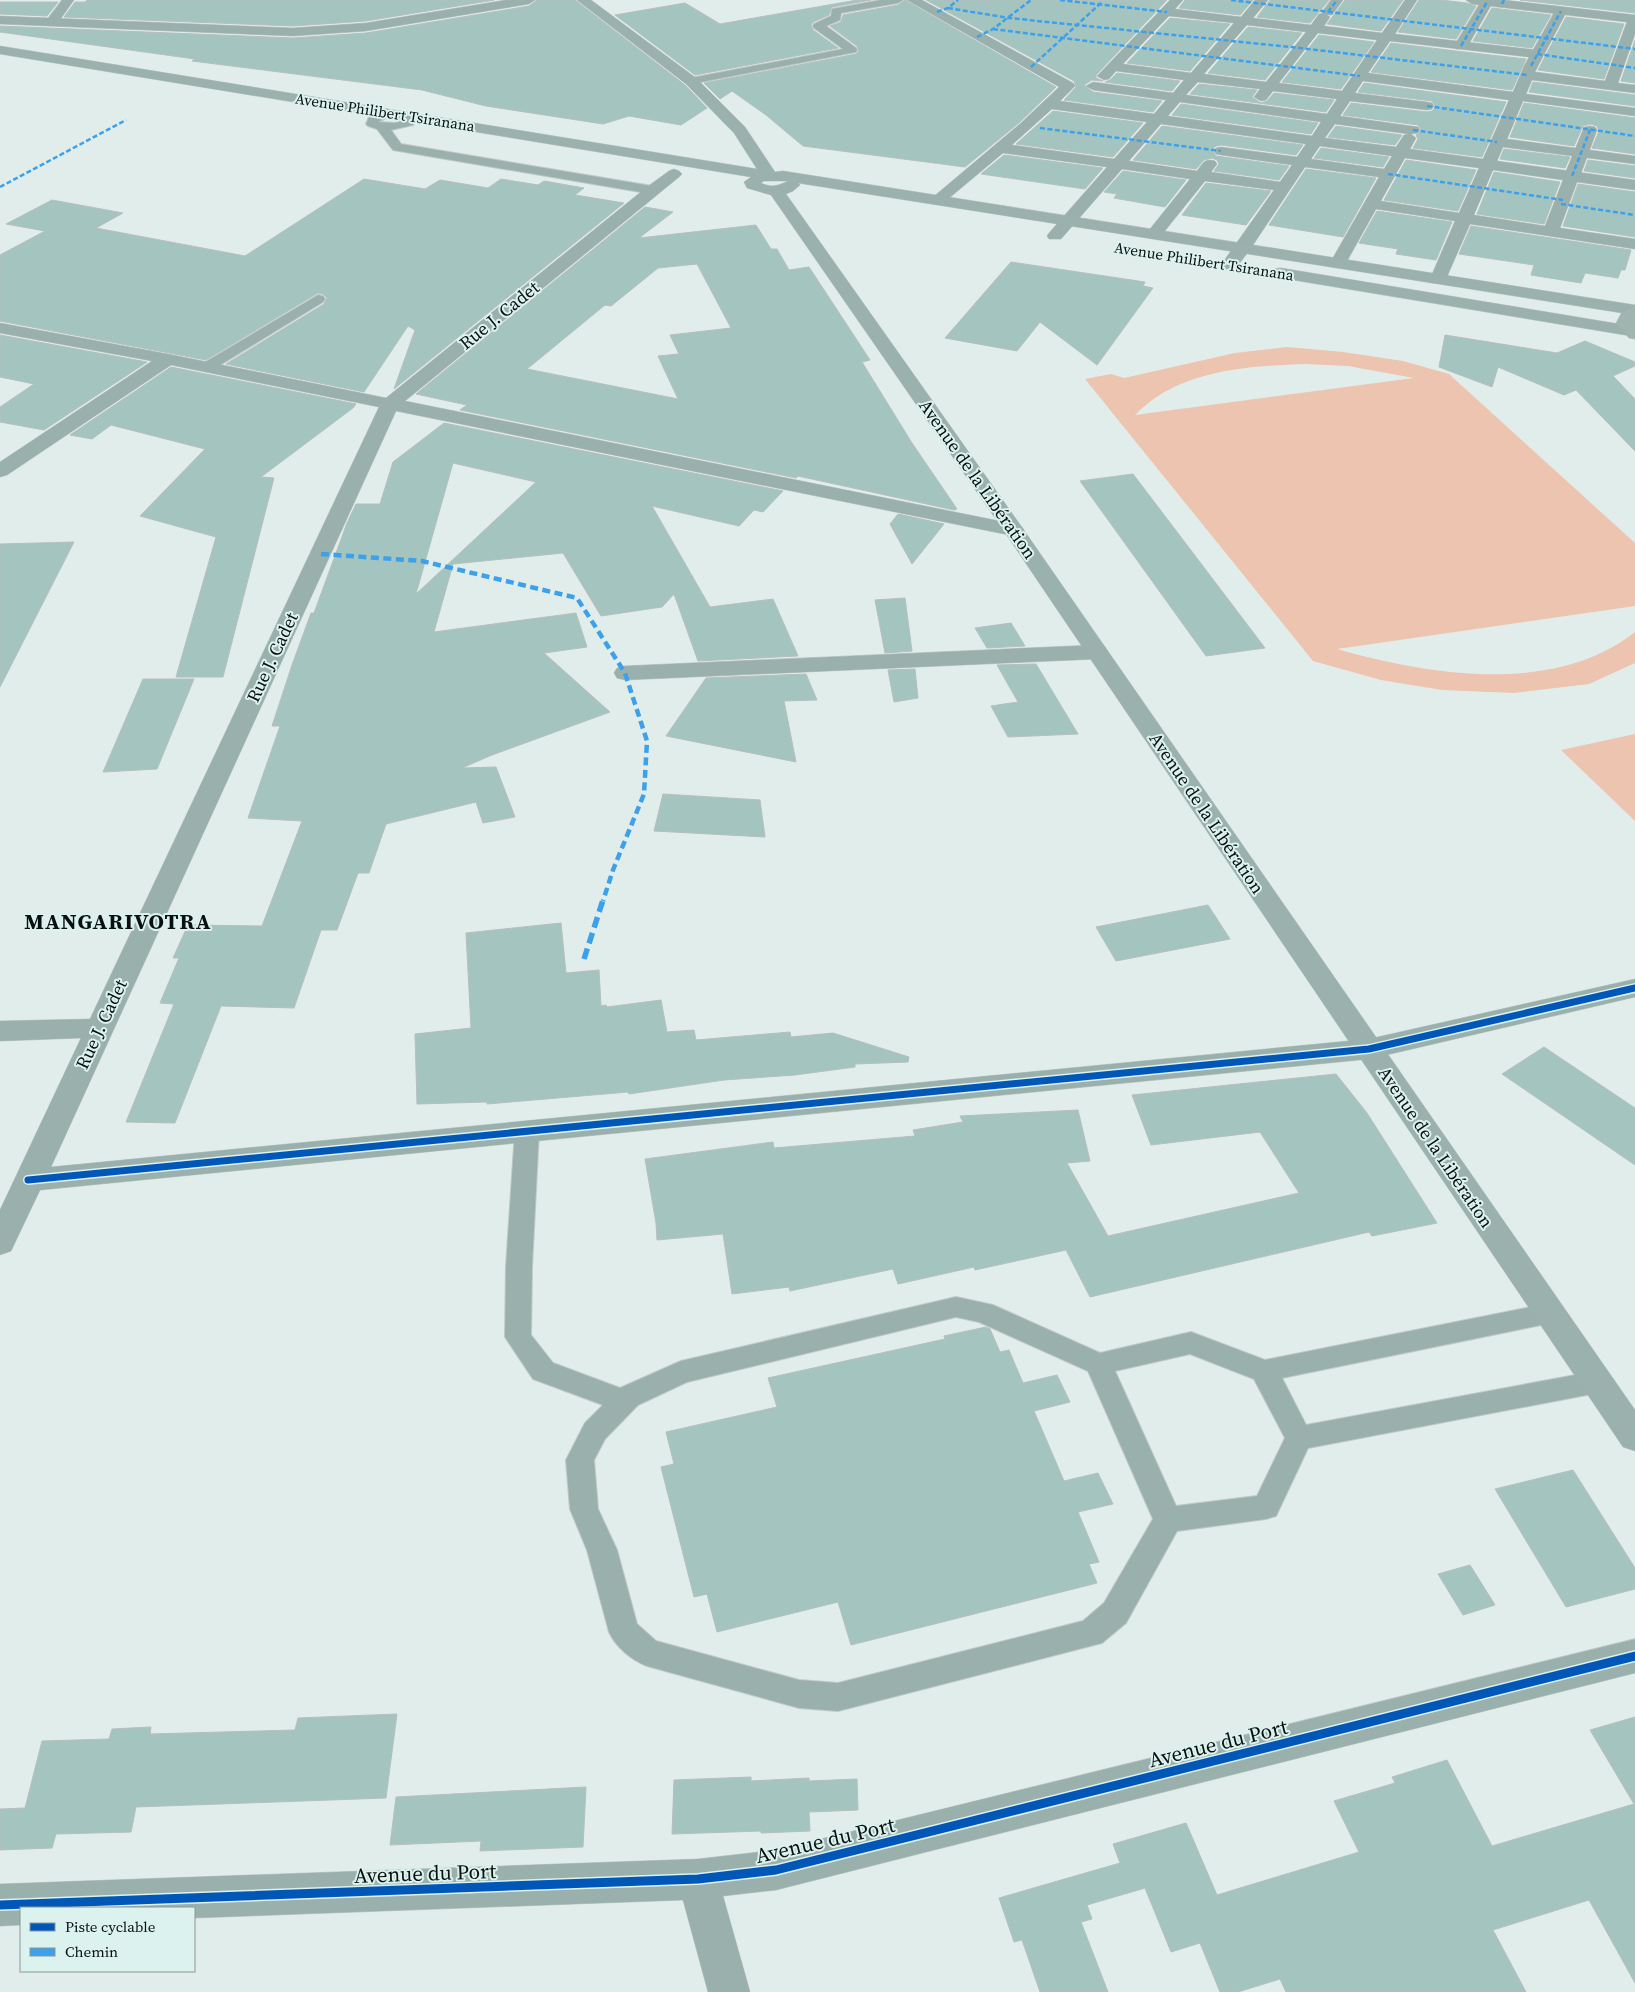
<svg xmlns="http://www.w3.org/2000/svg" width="1635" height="1992" viewBox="0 0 1635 1992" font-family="'Source Serif 4',serif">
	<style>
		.green { fill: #edc4af; fill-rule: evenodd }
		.building { fill: #a4c4c0; stroke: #b6bfbd; fill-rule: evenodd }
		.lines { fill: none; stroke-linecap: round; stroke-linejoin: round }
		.service-casing { stroke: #bfc9c6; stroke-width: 2 }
		.pedestrian-casing { stroke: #bfc9c6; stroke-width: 1 }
		.minor-casing { stroke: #bfc9c6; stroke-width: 1 }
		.tertiary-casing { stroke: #bfc9c6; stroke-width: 1 }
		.secondary-casing { stroke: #bfc9c6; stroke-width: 1 }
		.primary-casing { stroke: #bfc9c6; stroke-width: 1 }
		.service { fill: #9ab0ac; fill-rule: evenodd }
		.pedestrian { fill: #9ab0ac; fill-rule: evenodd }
		.minor { fill: #9ab0ac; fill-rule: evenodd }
		.tertiary { fill: #9ab0ac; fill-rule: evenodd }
		.secondary { fill: #9bb1ad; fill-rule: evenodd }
		.primary { fill: #a1b4b0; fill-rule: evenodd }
		.quiet-far2 { stroke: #3ca1ea; stroke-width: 2.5; stroke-dasharray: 5 2.5; stroke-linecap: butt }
		.quiet-far1 { stroke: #3ca1ea; stroke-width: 4.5; stroke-dasharray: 8 4.5; stroke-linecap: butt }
		.quiet { stroke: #3ca1ea; stroke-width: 5.5; stroke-dasharray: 11 5.5; stroke-linecap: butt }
		.cycleway-far1-casing { stroke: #dcf2ee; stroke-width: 10 }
		.cycleway-casing { stroke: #dcf2ee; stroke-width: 12 }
		.cycleway-far1 { stroke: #0057b8; stroke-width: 7 }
		.cycleway { stroke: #0057b8; stroke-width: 9 }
		.labels { text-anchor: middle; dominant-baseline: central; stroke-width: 4; stroke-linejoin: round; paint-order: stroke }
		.far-street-label { font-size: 15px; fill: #09100f; stroke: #dcf2ee }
		.street-label { font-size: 18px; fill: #09100f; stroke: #dcf2ee }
		.near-street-label { font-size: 21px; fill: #09100f; stroke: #dcf2ee }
		.district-label { font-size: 22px; font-weight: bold; letter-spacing: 1px; fill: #09100f; stroke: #dcf2ee }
	</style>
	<rect width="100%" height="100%" fill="#e1edea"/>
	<!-- green -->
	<g class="green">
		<path d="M1287 347 1343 352 1403 361 1449 374 1635 543V606L1337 649C1428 675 1554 696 1635 632V663L1589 684 1514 693 1442 690 1381 680 1313 661 1085 379 1111 374 1124 378 1235 353ZM1305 364 1348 366 1414 378 1135 415C1178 370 1247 366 1305 364Z"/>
		<path d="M1635 734V821L1561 750Z"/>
	</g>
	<!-- building -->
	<g class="building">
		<path d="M87 0H494L366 21 293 26 64 17 75 2H85Z"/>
		<path d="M537 0H575L685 85 707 108 681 125 629 116 603 124 486 106 422 90 192 61 195 59 0 32V26L293 38 366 33 529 6Z"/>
		<path d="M857 0H871L832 7 829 15 813 22 811 25 813 30 838 48 695 75 615 15 685 3 720 24Z"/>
		<path d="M905 0 1056 87 1020 122 965 167 803 146 766 115 732 91 720 99 704 83 856 54 859 51 857 46 830 26 841 22 843 15 898 5Z"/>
		<path d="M926 0H1167L1096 75V78L1103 81 1092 80 1084 85 1093 92 1162 101 1153 112 1064 100 1076 87 1074 81Z"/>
		<path d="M1185 0H1253L1240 15 1179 8Z"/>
		<path d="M1270 0H1329L1310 23 1257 17Z"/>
		<path d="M1345 0H1403L1381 31 1327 24Z"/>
		<path d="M1419 0H1441L1467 3 1476 6 1456 39 1398 32Z"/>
		<path d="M1520 0H1635V13Z"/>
		<path d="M0 2H58L47 16 0 14Z"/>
		<path d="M1492 8 1551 15 1532 48 1473 41Z"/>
		<path d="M1566 17 1624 24 1604 79 1538 70Z"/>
		<path d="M1170 18 1230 24 1190 71 1127 63Z"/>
		<path d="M1248 27 1302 33 1265 80 1208 73Z"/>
		<path d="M1319 35 1374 42 1341 89 1282 82Z"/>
		<path d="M1635 40V83L1621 81Z"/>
		<path d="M1391 43 1456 51 1526 59 1512 90 1371 72Z"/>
		<path d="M1117 73 1180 81 1172 91 1105 82 1110 80Z"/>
		<path d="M1533 82 1635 95V106L1529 92Z"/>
		<path d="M1364 83 1506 102 1482 157 1413 148 1418 139 1416 135 1422 131 1418 125 1343 115 1351 103 1427 112 1432 111 1436 107 1432 101 1358 92Z"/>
		<path d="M1199 84 1257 90 1252 97 1261 103 1267 101 1274 93 1334 100 1326 112 1190 94Z"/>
		<path d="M1524 103 1635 118V154L1592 148 1599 131 1597 126 1590 124 1583 126 1574 146 1510 137Z"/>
		<path d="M1181 104 1318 123 1311 134 1172 115Z"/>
		<path d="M1053 111 1143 123 1113 157 1016 144Z"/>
		<path d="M1162 126 1303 145 1296 155 1221 145 1216 146 1212 150 1216 156 1289 166 1279 180 1214 171 1219 164 1217 160 1212 158 1204 160 1196 169 1133 160Z"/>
		<path d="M1336 126 1402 135 1395 145 1328 137Z"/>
		<path d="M1321 148 1389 157 1383 167 1314 158Z"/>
		<path d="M1504 149 1570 157 1565 168 1500 159Z"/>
		<path d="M1004 155 1103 168 1085 189 981 174Z"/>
		<path d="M1406 160 1476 170 1458 211 1384 200Z"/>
		<path d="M1588 160 1635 166V178L1584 171Z"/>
		<path d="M1306 169 1376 178 1343 237 1269 225Z"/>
		<path d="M1123 171 1186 180 1165 207 1114 198 1117 194 1104 192Z"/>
		<path d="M1494 172 1560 182 1544 224 1477 214Z"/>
		<path d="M364 179 425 189 440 180 488 188 501 179 538 185 544 181 584 188 575 195 624 203 394 389 415 330 408 326 364 392 226 364 324 304 327 298 323 294 318 293 206 360 0 321V255L45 231 6 224 52 200 123 213 96 228 245 256Z"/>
		<path d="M1206 183 1271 191 1246 225 1182 215Z"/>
		<path d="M1578 184 1635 192V237L1563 226Z"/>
		<path d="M645 207 673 212 639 238 756 225 771 249H777L789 270 809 267 870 360 862 362 912 443 957 509 954 510 798 476 796 478 460 410 467 405 416 394ZM697 264 731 328 670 335 679 354 658 356 678 399 527 369 605 305 611 306 658 268Z"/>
		<path d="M1377 211 1452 222 1436 260 1396 254 1398 249 1359 243Z"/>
		<path d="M1471 226 1631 250 1625 270H1621L1618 278 1585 273 1581 283 1531 275 1534 265 1459 254Z"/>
		<path d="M1011 262 1145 282 1143 286 1153 288 1097 365 1040 322 1017 351 945 338Z"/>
		<path d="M0 335 147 362 44 430 0 422V407L34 384 0 377Z"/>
		<path d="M1445 335 1557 353 1585 341 1635 362V366L1613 376 1635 399V451L1576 390 1564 395 1498 367 1492 387 1439 367Z"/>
		<path d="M171 367 356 404 353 408 261 477 274 478 223 677H176L216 537 140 516 205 449 111 425 92 439 70 435Z"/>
		<path d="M444 423 783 491 763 512 754 510 739 526 652 506 710 607 773 599 798 656 698 661 674 594 662 607 601 616 563 553 453 564 434 632 576 613 587 647 544 653 610 712 492 755 462 768 496 767 515 817 483 823 476 802 386 824 369 873H358L337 930H321L294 1008 221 1006 175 1123 126 1122 174 1004 160 1003 179 958H173L188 925 262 926 302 821 248 818 280 726H272L292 665 311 613H314L347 523 356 504H380L393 462ZM453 463 536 482 416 594Z"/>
		<path d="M1133 474 1171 524 1265 648 1206 656 1080 481Z"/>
		<path d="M898 514 944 524 912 564 890 524Z"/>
		<path d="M74 542 0 687V544Z"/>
		<path d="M905 598 912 651 885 653 875 600Z"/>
		<path d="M1011 623 1025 646 987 648 975 628Z"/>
		<path d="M1036 664 1078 734 1008 737 991 706 1018 702 997 665Z"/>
		<path d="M915 669 918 698 894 702 888 670Z"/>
		<path d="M806 674 817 700 784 701 796 762 666 736 706 678Z"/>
		<path d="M143 679H194L157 769 103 772Z"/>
		<path d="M663 794 760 800 765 837 654 831Z"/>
		<path d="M1208 905 1230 939 1116 961 1096 927Z"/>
		<path d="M561 923 566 973 599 970 601 1006 606 1005 607 1007 661 1000 667 1032 694 1030 696 1040 790 1032 791 1037 833 1033 909 1057 908 1062 855 1064V1067L795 1075 724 1080 629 1094 628 1092 487 1104V1102L417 1104 415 1034 471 1028 466 933Z"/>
		<path d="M1544 1047 1635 1108V1165L1502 1074Z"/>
		<path d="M1336 1074 1367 1113 1437 1223 1372 1236 1369 1232 1090 1297 1066 1250 975 1270 974 1267 898 1284 893 1269 790 1291 789 1287 732 1294 723 1234 657 1240 656 1223 645 1159 773 1142 774 1148 915 1136 913 1130 963 1122 960 1116 1078 1110 1090 1161 1067 1163 1108 1236 1299 1193 1260 1132 1151 1145 1132 1095Z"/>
		<path d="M986 1327 990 1329 1000 1352 1009 1350 1023 1383 1057 1375 1070 1402 1034 1411 1064 1481 1098 1473 1113 1504 1078 1512 1099 1562 1089 1564 1097 1583 851 1645 838 1602 717 1632 707 1594 694 1597 661 1467 674 1464 666 1432 777 1407 768 1378 945 1339 944 1336Z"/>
		<path d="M1573 1470 1635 1568V1589L1566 1607 1495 1489Z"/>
		<path d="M1470 1565 1495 1605 1463 1615 1438 1574Z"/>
		<path d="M397 1714 386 1798 136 1807 131 1832 56 1834 52 1848 0 1850V1809L25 1808 42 1741 109 1739 112 1729 151 1727 150 1734 295 1730 298 1718Z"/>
		<path d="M1635 1717V1983L1589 1900 1493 1930 1526 1992H1286L1280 1979 1238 1992H1220L1200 1943 1171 1952 1145 1888 1087 1905 1092 1919 1081 1922 1108 1992H1040L1022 1940 1014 1942 999 1898 1120 1863 1113 1844 1186 1823 1217 1895 1359 1852 1334 1801 1395 1783 1392 1777 1447 1760 1492 1846 1634 1804 1590 1730Z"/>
		<path d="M751 1777V1781L809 1778V1781L857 1779 858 1810 809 1812 810 1831 761 1833V1831L672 1834 674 1780Z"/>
		<path d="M586 1787 583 1847 480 1851 481 1841 390 1845 396 1797Z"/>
	</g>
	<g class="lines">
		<defs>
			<g id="service">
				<path d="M881 0H903L898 3 841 13 840 20 826 26 856 48 857 50 856 52 691 84 685 81 691 78 843 49 814 28 813 26 814 24 831 16 832 9Z"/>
				<path d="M399 111 414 116 416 118 413 125 391 130 401 144 652 186 658 190 652 194 393 150 377 129 368 126 366 124 369 117 384 112ZM386 118H398L404 120 395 123 378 122Z"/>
				<path d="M318 295 323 296 325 299 323 302 212 370H202L200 367 202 364Z"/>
				<path d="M527 1122 536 1125 539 1131 532 1266 531 1335 553 1363 620 1388 681 1361 956 1297 993 1305 1100 1353 1191 1332 1265 1360 1551 1303 1560 1306 1564 1313 1560 1320 1551 1323 1282 1378 1306 1425 1597 1371 1607 1374 1611 1382 1607 1390 1597 1393 1308 1448 1276 1516 1266 1519 1177 1531 1126 1623 1102 1643 838 1711 799 1708 647 1666C631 1660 616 1647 609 1632L587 1550 570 1509 566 1460 585 1423 603 1405 533 1379 505 1337 506 1266 515 1131 518 1125ZM956 1317 979 1322 1088 1371 1153 1519 1104 1603 1083 1621 838 1683 799 1680 656 1641 637 1624 617 1550 598 1509 594 1460 605 1439 638 1405 687 1382ZM1190 1354 1254 1379 1285 1438 1257 1496 1176 1506 1115 1371Z"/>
			</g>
			<g id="pedestrian">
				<path d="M1331 0H1343L1332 15H1324L1322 12Z"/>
				<path d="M1482 0H1492L1493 2 1466 49H1456L1454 46Z"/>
				<path d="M1561 7 1567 11 1538 66 1531 70 1526 69 1524 66 1555 11Z"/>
				<path d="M1590 126 1595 127 1597 130 1580 176 1577 179H1567L1564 176 1583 130 1585 127Z"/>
			</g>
			<g id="minor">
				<path d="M62 0H74L57 24H47L46 21Z"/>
				<path d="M907 0H922L1073 83 1075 86 1060 101 1154 114 1166 100 1093 90 1086 86 1093 82 1173 93 1184 80 1116 71 1109 79 1104 80 1097 76 1170 0H1183L1175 9 1241 17 1255 0H1268L1253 18 1311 25 1319 14 1324 13 1330 17 1324 26 1382 33 1405 0H1417L1395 34 1537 50 1544 54 1537 58 1390 41 1368 73 1513 92 1524 66 1531 62 1538 66 1535 72 1605 81 1628 19 1629 16 1635 15V34L1618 83 1635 85V93L1532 80 1526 94 1635 108V116L1523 101 1507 139 1635 156V164L1503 147 1497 161 1635 180V190L1577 182 1560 228 1635 239V249L1470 224 1446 279 1444 283H1432L1430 279 1455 221 1376 209 1346 263 1344 266H1332L1330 263 1379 177 1305 167 1249 251 1235 269H1223L1221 265 1274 190 1205 181 1160 237H1148L1146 234 1190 179 1122 169 1061 239H1049L1047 236 1049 233 1107 167 1003 153 942 204H932L929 201 932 198 1021 123 1059 87ZM1169 16 1234 23 1191 73 1123 64ZM1247 25 1306 32 1266 82 1204 74ZM1318 33 1377 40 1342 91 1279 83ZM1363 81 1509 100 1483 159 1410 149 1416 138 1411 134 1418 133 1420 130 1418 127 1340 116 1350 101 1427 110 1432 109 1434 106 1432 103 1427 102 1355 93ZM1198 82 1260 89 1254 97 1261 101 1266 100 1273 91 1337 99 1327 114 1186 95ZM1180 102 1321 122 1312 136 1168 116ZM1052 109 1147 122 1114 159 1012 145ZM1161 124 1306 144 1297 157 1221 147 1216 148 1214 151 1216 154 1221 155 1292 165 1280 182 1211 172 1217 164 1215 161C1205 158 1203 163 1197 171L1129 161ZM1335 124 1409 134 1404 135 1396 147 1325 138ZM1320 146 1392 156 1384 169 1311 159ZM1405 158 1479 168 1459 213 1381 201ZM1493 170 1563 180 1545 226 1474 215Z"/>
				<path d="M674 169 679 171 682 174 679 177 405 401 1014 524 1021 526 1024 530 1021 534 1014 536 396 411 51 1167 1369 1039 1635 979V997L1369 1059 40 1190 11 1251 0 1255V1210L81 1038 0 1041V1021L90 1019 379 407 171 365 7 475 0 477V462L152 361 0 333V323L168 354 386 398 647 187 669 171Z"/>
				<path d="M1097 645 1105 647 1108 652 1105 657 1097 659 625 680 617 678 614 673 617 668 625 666Z"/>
				<path d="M1635 1639V1673L776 1890 723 1896 750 1992H708L683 1900 194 1918V1908H21V1925L0 1926V1884L698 1859 776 1850Z"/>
			</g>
			<g id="tertiary">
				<path d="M506 0H535L529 4 366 31 293 36 0 24V16L293 28 366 23Z"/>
				<path d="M1466 0H1504L1635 15V23L1472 4Z"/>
			</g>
			<g id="secondary">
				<path d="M577 0H591L696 78 745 127 775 172 783 171 1635 305V315L798 183 800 185 793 191 786 194 1021 526 1635 1410V1451L1623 1447 1004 531 771 195 747 188 744 182 751 177 0 54V46L757 169 734 133 686 84ZM764 181H788C778 186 771 188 761 183Z"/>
				<path d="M1281 268 1631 326 1635 327V335L1631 336 1275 277 1273 273 1275 269Z"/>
			</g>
			<path id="primary" d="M1635 307V339L1629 338 1616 323 1622 312Z"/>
		</defs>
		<!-- service casing -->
		<use href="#service" class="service-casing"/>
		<!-- pedestrian casing -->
		<use href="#pedestrian" class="pedestrian-casing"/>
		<!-- minor casing -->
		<use href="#minor" class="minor-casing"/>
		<!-- tertiary casing -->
		<use href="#tertiary" class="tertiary-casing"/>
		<!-- secondary casing -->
		<use href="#secondary" class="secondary-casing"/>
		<!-- primary casing -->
		<use href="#primary" class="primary-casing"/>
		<!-- service -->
		<use href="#service" class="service"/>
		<!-- pedestrian -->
		<use href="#pedestrian" class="pedestrian"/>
		<!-- minor -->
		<use href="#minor" class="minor"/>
		<!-- tertiary -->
		<use href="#tertiary" class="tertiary"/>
		<!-- secondary -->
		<use href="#secondary" class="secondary"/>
		<!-- primary -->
		<use href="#primary" class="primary"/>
		<!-- quiet-far2 -->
		<g class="quiet-far2">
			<path d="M1060 0 1167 12"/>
			<path d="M1231 0 1635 49"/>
			<path d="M1502 4 1504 0"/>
			<path d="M948 8 1009 18 1300 48 1527 75"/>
			<path d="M937 12 948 8 958 0"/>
			<path d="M1328 12 1337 0"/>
			<path d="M993 29 1360 76"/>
			<path d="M977 37 993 29 1031 0"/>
			<path d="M1461 46 1487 2"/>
			<path d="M1537 54 1635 68"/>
			<path d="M1531 66 1561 11"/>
			<path d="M1031 67 1102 2"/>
			<path d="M1427 106 1635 136"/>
			<path d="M1040 128 1221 151"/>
			<path d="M1413 130 1497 142"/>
			<path d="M1388 174 1563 200"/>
			<path d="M1572 176 1590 130"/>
			<path d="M0 187 126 120"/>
			<path d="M1561 204 1635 215"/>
		</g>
		<!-- quiet-far1 -->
		<path class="quiet-far1" d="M321 554 422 561 577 598 625 673 647 741 644 794 613 870 603 901"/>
		<!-- quiet -->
		<path class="quiet" d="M584 959 603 900"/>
		<defs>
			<path id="cycleway-far1" d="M28 1180 1369 1049 1635 988"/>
			<path id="cycleway" d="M0 1905 698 1879 776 1870 1635 1656"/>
		</defs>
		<!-- cycleway-far1 casing -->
		<use href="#cycleway-far1" class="cycleway-far1-casing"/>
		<!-- cycleway casing -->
		<use href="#cycleway" class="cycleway-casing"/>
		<!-- cycleway-far1 -->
		<use href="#cycleway-far1" class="cycleway-far1"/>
		<!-- cycleway -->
		<use href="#cycleway" class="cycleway"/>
	</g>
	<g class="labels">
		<!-- far-street labels -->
		<g class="far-street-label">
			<text transform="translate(385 112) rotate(9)">Avenue Philibert Tsiranana</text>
			<text transform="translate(1204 261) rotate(9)">Avenue Philibert Tsiranana</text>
		</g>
		<!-- street labels -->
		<g class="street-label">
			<text transform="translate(499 315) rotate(-39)">Rue J. Cadet</text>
			<text transform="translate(978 479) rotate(55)">Avenue de la Libération</text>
			<text transform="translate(272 657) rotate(-65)">Rue J. Cadet</text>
			<text transform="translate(1207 813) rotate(56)">Avenue de la Libération</text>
			<text transform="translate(101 1024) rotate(-65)">Rue J. Cadet</text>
			<text transform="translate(1436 1147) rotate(56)">Avenue de la Libération</text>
		</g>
		<!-- near-street labels -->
		<g class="near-street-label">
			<text transform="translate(1218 1743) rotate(-14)">Avenue du Port</text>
			<text transform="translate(825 1840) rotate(-13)">Avenue du Port</text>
			<text transform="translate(425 1873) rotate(-2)">Avenue du Port</text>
		</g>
		<!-- district labels -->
		<g class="district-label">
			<text x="118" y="921">MANGARIVOTRA</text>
		</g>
	</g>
	<!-- legend -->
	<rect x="20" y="1907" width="175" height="65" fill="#dcf2ee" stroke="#889895"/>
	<rect x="30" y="1923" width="25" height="8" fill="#0057b8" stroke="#889895"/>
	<text x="65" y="1932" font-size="15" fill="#09100f">Piste cyclable</text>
	<rect x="30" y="1948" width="25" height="8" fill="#3ca1ea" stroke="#889895"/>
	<text x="65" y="1957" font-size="15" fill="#09100f">Chemin</text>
</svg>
